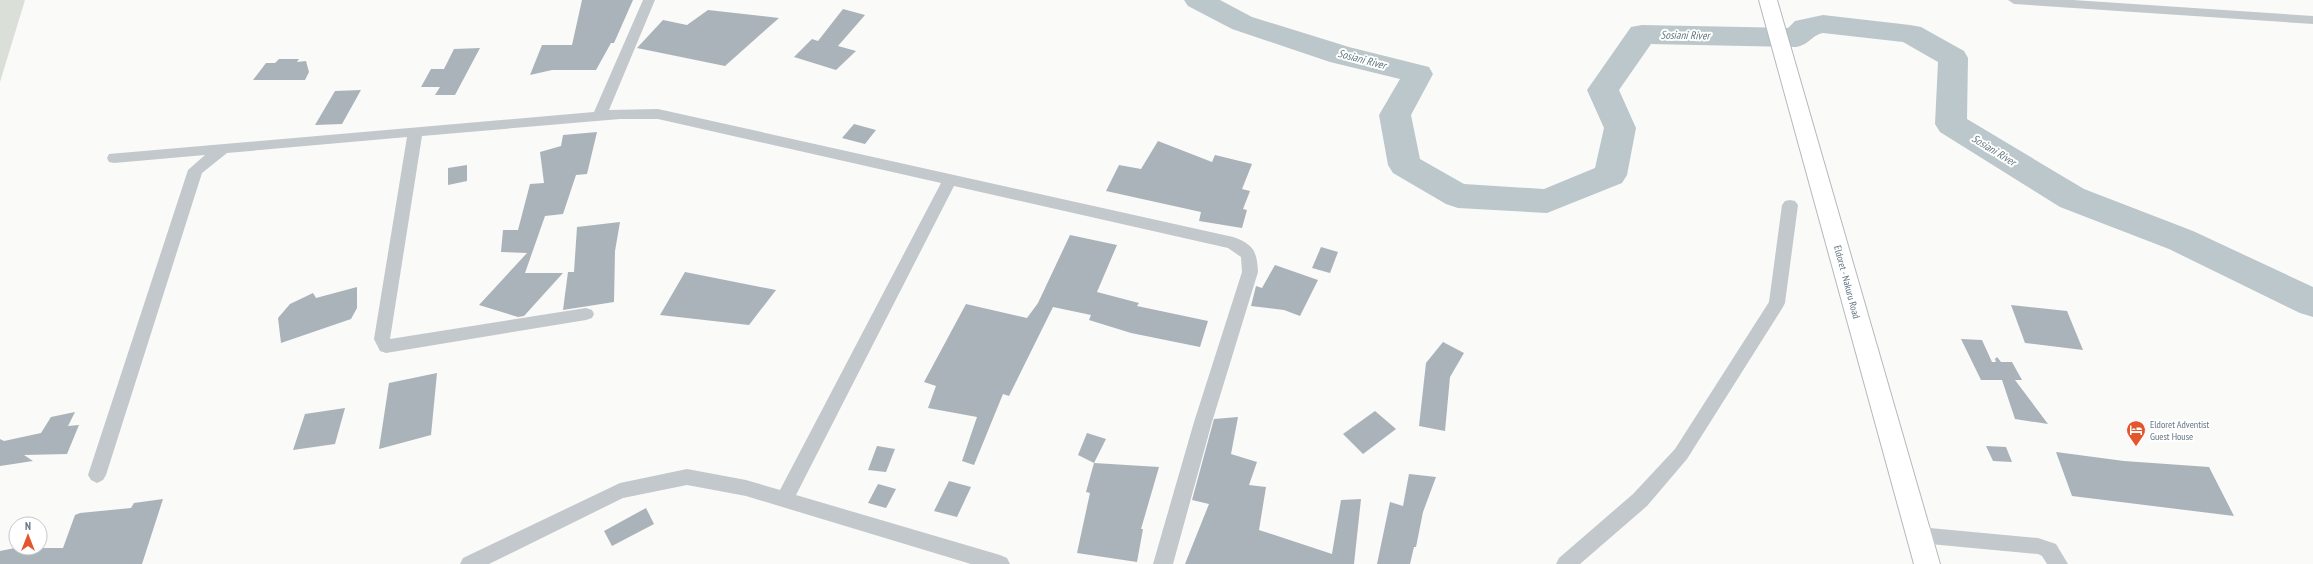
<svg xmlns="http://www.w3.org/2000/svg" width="2313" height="564" viewBox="0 0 2313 564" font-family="'PT Sans Narrow',sans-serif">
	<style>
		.green { fill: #dadfd7 }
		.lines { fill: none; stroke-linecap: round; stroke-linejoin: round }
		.river { fill: #bbc7cb; fill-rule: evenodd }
		.building { fill: #aab3b9 }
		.trunk-casing { stroke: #b4b9bd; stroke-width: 2 }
		.minor { fill: #c3c8cc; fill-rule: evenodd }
		.trunk { fill: #fff; fill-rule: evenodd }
		.labels { text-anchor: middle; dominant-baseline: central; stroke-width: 4; stroke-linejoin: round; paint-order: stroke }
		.street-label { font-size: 10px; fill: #657683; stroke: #fff }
		.poi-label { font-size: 10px; fill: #657683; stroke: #fff; text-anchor: start }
		.water-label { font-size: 11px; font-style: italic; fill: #60757c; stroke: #fff }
	</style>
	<rect width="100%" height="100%" fill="#fafaf8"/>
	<!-- green -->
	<path class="green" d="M0 0H25L0 82Z"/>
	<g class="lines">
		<!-- river -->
		<path class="river" d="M1184 0H1220L1252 17 1349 47 1429 67 1433 74 1411 115 1420 159 1464 184 1544 189 1595 168 1604 128 1587 90 1631 27 1642 25 1788 28 1795 21 1823 15 1910 25 1921 27 1964 51 1968 58 1967 119 2084 189 2193 231 2313 287V317L2300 313 2169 249 2060 207 1940 132 1935 124 1938 62 1903 42 1823 33C1810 36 1811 44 1796 47L1651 44 1619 90 1636 128 1627 175 1622 183 1547 213 1458 208 1446 204 1393 173 1388 165 1379 115 1400 79 1330 62 1232 29 1188 6Z"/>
	</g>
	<!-- building -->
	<g class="building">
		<path d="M582 0H633L614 43H611L596 70H552L530 75 542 45H572Z"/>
		<path d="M843 9 865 15 838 46 856 51 836 70 794 57 812 39 818 41Z"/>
		<path d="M708 10 779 18 725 66 637 48 663 20 687 25Z"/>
		<path d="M480 48 455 95H435L440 87H421L431 69H444L454 49Z"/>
		<path d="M279 59H299L297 62 306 61 309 72 305 80H253L266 63H275Z"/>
		<path d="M361 90 342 124 315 125 335 91Z"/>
		<path d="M854 124 876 130 865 144 842 138Z"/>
		<path d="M597 132 587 174 576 175 563 214 545 216 525 273H563L524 316 518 317 479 305 527 253 501 252 503 230H518L530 184 544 183 540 152 561 146 563 135Z"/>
		<path d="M1158 141 1212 162 1215 155 1252 164 1242 189 1250 191 1243 209 1247 210 1242 228 1199 221 1201 212 1106 191 1119 165 1141 169Z"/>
		<path d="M467 165V181L448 185V168Z"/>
		<path d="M620 222 615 251 614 302 563 310 568 272H574L577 227Z"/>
		<path d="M1070 235 1117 245 1097 292 1139 303 1137 306 1208 321 1200 347 1131 333 1089 320 1091 315 1053 307 1009 396 1003 394 974 465 962 461 977 417 928 408 936 386 924 382 966 304 1027 318 1038 303Z"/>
		<path d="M1321 247 1338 252 1330 273 1312 268Z"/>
		<path d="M1275 265 1318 280 1300 316 1284 310 1251 306 1256 286 1262 288Z"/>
		<path d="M685 272 776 290 749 325 660 315Z"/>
		<path d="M357 287V308L351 319 281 343 278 318 290 304 313 293 316 298Z"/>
		<path d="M2011 305 2067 311 2083 350 2025 343Z"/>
		<path d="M1961 339 1982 340 1992 362H1996L1995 359 1997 357 2001 362H2012L2022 380H2015L2048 424 2015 419 2002 380H1981Z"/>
		<path d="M1443 342 1464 353 1450 377 1445 431 1419 426 1426 363Z"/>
		<path d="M437 373 431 435 379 449 389 383Z"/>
		<path d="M345 408 335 444 293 450 305 414Z"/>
		<path d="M1375 411 1396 429 1363 454 1343 434Z"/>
		<path d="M75 412 68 426 79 425 67 454 24 455 33 461 0 466V439L4 441 41 433 51 417Z"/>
		<path d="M1238 417 1231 454 1257 462 1249 485 1266 487 1259 530 1332 554 1341 500 1361 499 1354 564H1185L1209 504 1192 500 1214 419Z"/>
		<path d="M1087 433 1106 439 1094 463 1078 455Z"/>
		<path d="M877 446 895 449 886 472 868 470Z"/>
		<path d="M1986 446 2006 447 2012 462 1993 461Z"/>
		<path d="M2056 452 2124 461 2209 467 2234 516 2072 496Z"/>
		<path d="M1094 463 1159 467 1141 529H1143L1137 562 1077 553 1090 493 1086 492Z"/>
		<path d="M1409 474 1436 477 1423 512 1416 547H1414L1410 564H1377L1390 502 1403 506Z"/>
		<path d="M949 481 971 487 957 517 934 511Z"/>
		<path d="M878 484 896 489 886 508 868 503Z"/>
		<path d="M163 499 142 564H0V551L15 548H63L75 515 80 513 131 508 134 503Z"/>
		<path d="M646 508 654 524 612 546 604 531Z"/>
	</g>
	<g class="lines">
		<defs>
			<path id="trunk" d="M1759 0H1777L1940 564H1914Z"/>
		</defs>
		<!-- trunk casing -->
		<use href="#trunk" class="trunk-casing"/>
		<!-- minor -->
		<g class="minor">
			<path d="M643 0H655L609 110 658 109 1233 237C1254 244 1257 252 1258 272L1212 422 1173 564H1153L1194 422 1242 272 1241 257 1228 248 954 186 796 495 1000 555 1007 558 1010 564H971L746 496 687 485 623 498 489 564H460L463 558 620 483 687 469 746 480 780 490 941 183 658 119H620L422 136 390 339 586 308 592 310 594 314 592 318 586 320 386 353 380 351 374 339 407 137 227 153 202 173 106 475 103 480 97 483 91 480 88 475 188 170 205 155 114 163 109 162 107 158 109 154 594 112Z"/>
			<path d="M2008 0H2073L2313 16V24L2014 4Z"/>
			<path d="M1790 200 1795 201 1798 205 1785 303 1783 307 1687 459 1647 506 1580 564H1556L1559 558 1633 494 1675 449 1769 302 1782 205 1785 201Z"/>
			<path d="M1919 527 2038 538 2056 544 2068 564H2047L2042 556 2038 554 1919 543 1912 541 1910 535 1912 529Z"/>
		</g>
		<!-- trunk -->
		<use href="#trunk" class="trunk"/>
	</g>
	<!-- icons -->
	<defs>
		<symbol id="hotel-pin" viewBox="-11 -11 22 30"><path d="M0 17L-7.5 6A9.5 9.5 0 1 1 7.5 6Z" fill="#e4572e" stroke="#fff"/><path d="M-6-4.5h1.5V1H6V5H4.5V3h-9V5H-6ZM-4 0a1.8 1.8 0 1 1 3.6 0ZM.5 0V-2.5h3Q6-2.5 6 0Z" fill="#fff"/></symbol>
	</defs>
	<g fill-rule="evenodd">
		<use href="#hotel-pin" x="2125" y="419" width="22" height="30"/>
	</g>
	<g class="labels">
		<!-- street labels -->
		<g class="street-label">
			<text transform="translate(1847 282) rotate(75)">Eldoret - Nakuru Road</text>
		</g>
		<!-- poi labels -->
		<g class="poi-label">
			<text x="2150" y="424">Eldoret Adventist<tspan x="2150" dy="12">Guest House</tspan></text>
		</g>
		<!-- water labels -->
		<g class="water-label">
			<text transform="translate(1685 35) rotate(1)">Sosiani River</text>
			<text transform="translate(1362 59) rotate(15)">Sosiani River</text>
			<text transform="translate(1994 150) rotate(32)">Sosiani River</text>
		</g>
	</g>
	<!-- north arrow -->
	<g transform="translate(28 536)"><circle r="19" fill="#ffffff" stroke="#c1c8cd"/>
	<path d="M0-3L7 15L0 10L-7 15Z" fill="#e4572e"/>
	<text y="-6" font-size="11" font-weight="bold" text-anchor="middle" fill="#657683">N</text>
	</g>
</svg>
